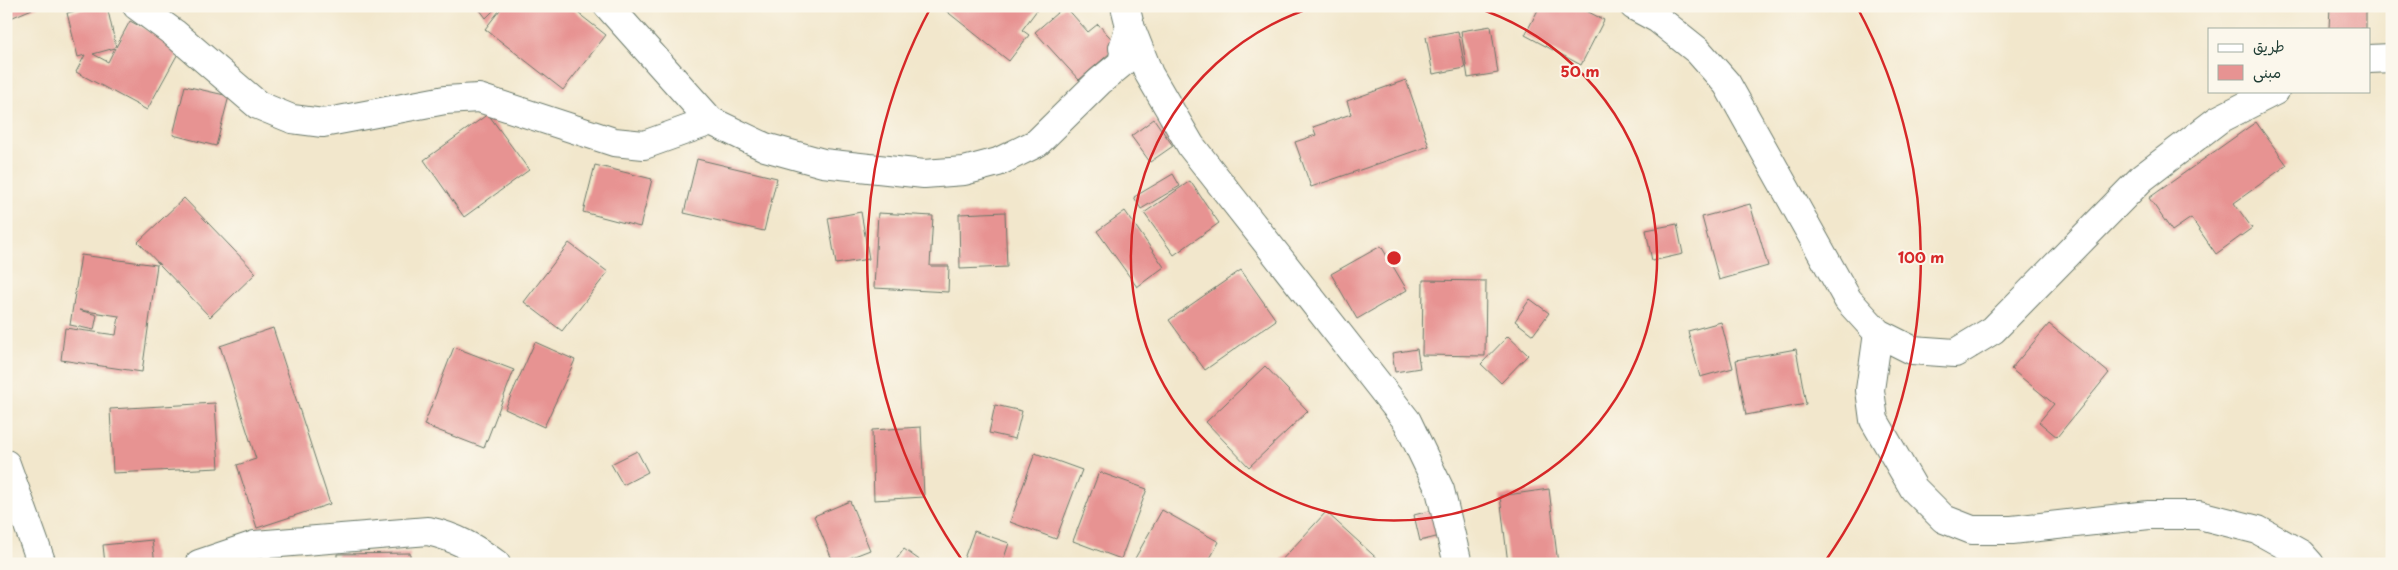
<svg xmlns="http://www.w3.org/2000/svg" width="2398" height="570" viewBox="0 0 2398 570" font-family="'Playpen Sans','Playpen Sans Arabic',sans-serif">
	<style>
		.building { fill: #e79392; fill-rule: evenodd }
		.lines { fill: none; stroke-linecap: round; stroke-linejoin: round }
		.street-casing { stroke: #697869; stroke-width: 30 }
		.secondary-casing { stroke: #697869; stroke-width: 30 }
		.street { stroke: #fff; stroke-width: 28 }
		.secondary { stroke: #fff; stroke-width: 28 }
		.ring { fill: none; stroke: #d62828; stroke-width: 2.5 }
		.centre { fill: #d62828; stroke: #fbf7ec; stroke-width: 2.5 }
		.ring-label { font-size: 15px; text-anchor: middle; font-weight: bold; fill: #d62828; stroke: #fbf7ec; stroke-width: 4; stroke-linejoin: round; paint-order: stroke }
	</style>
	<rect width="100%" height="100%" fill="#fbf7ec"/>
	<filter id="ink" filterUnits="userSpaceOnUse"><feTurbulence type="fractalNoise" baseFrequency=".02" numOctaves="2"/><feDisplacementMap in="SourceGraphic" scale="10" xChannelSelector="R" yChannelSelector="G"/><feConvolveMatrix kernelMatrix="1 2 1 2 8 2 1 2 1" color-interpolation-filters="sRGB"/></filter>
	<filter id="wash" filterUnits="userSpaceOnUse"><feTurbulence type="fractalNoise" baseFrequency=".0096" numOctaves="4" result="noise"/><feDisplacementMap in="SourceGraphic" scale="20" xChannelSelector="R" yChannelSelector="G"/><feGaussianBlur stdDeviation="1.12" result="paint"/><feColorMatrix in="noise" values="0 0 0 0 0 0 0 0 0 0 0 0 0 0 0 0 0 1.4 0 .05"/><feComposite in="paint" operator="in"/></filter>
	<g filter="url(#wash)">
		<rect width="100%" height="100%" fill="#f2e7cc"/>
		<g id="blocks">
			<!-- building -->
			<g class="building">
				<path d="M6 6H39L6 20Z"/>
				<path d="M96 6H107L116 47 130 21 181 48 147 110 76 72 85 55 78 57 67 13ZM115 48 108 62 93 54Z"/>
				<path d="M477 6H498L486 18Z"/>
				<path d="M503 6H569L606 35 563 90 485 29Z"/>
				<path d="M948 6H1040L1022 30 1029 35 1009 61 945 10Z"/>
				<path d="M1065 6 1088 32 1098 24 1118 46 1079 80 1035 32Z"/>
				<path d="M1540 6H1577L1604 20 1581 65 1525 35Z"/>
				<path d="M2330 6H2366V29H2329Z"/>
				<path d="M1491 26 1498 73 1468 78 1461 31Z"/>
				<path d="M1458 31 1465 68 1433 74 1426 37Z"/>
				<path d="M1406 80 1429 146 1311 187 1295 142 1316 135 1313 127 1351 114 1347 101Z"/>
				<path d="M185 86 229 96 216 146 173 135Z"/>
				<path d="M488 114 529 170 464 217 424 160Z"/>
				<path d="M1154 119 1173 146 1150 162 1131 136Z"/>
				<path d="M2256 122 2287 165 2234 203 2252 228 2216 254 2191 218 2172 231 2149 198Z"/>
				<path d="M697 159 777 178 764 231 684 213Z"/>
				<path d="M595 165 652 179 640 227 583 212Z"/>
				<path d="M1173 174 1180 186 1141 209 1134 197Z"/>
				<path d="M1190 181 1219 223 1174 255 1144 213Z"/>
				<path d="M184 198 256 273 210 317 138 242Z"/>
				<path d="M1750 204 1768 266 1719 280 1702 217Z"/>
				<path d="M1125 211 1164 267 1137 287 1097 231Z"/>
				<path d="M861 212 869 259 836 264 828 218Z"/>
				<path d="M1005 212 1007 267 960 269 959 214Z"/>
				<path d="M878 213 933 216 930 266H949L948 292 874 288Z"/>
				<path d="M1677 224 1683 254 1652 261 1646 230Z"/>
				<path d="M569 243 608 272 562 331 524 302Z"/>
				<path d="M1381 246 1407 290 1357 319 1331 274Z"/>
				<path d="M81 255 157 265 142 372 61 360 65 328 116 335 119 316 79 310 97 315 94 330 70 325Z"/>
				<path d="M1241 270 1276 320 1205 370 1169 320Z"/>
				<path d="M1423 280 1486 281 1485 356 1422 355Z"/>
				<path d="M1530 299 1549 313 1533 335 1515 321Z"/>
				<path d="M1721 322 1733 368 1700 377 1688 331Z"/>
				<path d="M2049 324 2109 373 2057 437 2039 422 2054 404 2011 369Z"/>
				<path d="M273 328 330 504 257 528 237 465 256 459 220 346Z"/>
				<path d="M1508 336 1528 355 1501 383 1481 364Z"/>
				<path d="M535 342 575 360 544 427 505 409Z"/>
				<path d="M454 347 514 370 484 448 424 425Z"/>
				<path d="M1417 349 1420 368 1395 372 1392 353Z"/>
				<path d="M1796 349 1806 404 1746 415 1736 360Z"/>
				<path d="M1265 366 1308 411 1249 467 1206 422Z"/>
				<path d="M215 403 219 468 113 473 110 409Z"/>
				<path d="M995 405 1022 411 1015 439 989 433Z"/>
				<path d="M921 427 924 497 874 500 872 430Z"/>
				<path d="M637 451 648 472 623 485 611 464Z"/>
				<path d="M1035 453 1082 470 1056 539 1010 522Z"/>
				<path d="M1099 472 1147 489 1121 559 1073 541Z"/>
				<path d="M1549 489 1558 564H1508L1500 496Z"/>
				<path d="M850 501 870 550 834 564 814 516Z"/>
				<path d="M1162 510 1219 542 1207 564 1133 562Z"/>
				<path d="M1433 510 1440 536 1420 541 1414 515Z"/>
				<path d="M1326 512 1383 564H1278Z"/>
				<path d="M974 531 1009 543 1002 564H962Z"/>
				<path d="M152 540 155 564H105L103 545Z"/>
				<path d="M904 549 925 564H893Z"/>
				<path d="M410 553V564H337V554Z"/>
			</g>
		</g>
	</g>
	<g filter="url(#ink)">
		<use href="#blocks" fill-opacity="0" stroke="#697869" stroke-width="1"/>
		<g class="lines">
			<defs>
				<g id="street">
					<path d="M137 6 174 33 258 105 292 119 323 123 445 100 479 98 614 142 644 145 711 121"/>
					<path d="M1125 6 1130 26"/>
					<path d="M1634 6 1658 19 1698 51 1727 84 1848 300 1878 333 1912 350 1955 353 1993 330 2142 178 2218 120 2275 91"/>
					<path d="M2369 59 2392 58"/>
					<path d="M1878 333 1870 390 1874 420 1914 489 1944 519 1972 530H2012L2149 515H2199L2258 530 2301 554 2310 564"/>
					<path d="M6 464 42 564"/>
					<path d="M199 564 255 545 428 531C455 537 475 548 496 564"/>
				</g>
				<g id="secondary">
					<path d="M608 6 711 121 765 147 823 163 924 174 964 171 998 162 1037 143 1099 82 1122 63 1125 48H1123L1130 26"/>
					<path d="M1130 26 1149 74 1191 146 1407 421 1440 490 1458 564"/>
				</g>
			</defs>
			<!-- street casing -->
			<use href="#street" class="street-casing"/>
			<!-- secondary casing -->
			<use href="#secondary" class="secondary-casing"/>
			<!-- street -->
			<use href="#street" class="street"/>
			<!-- secondary -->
			<use href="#secondary" class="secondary"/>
		</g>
	</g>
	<!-- distance rings -->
	<g class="ring">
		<path d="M1471 6A263 263 0 1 1 1317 6"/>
		<path d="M962 560A527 527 0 0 1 931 7M1857 7A527 527 0 0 1 1826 560"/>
	</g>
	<circle cx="1394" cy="258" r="8" class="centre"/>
	<g class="ring-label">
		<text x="1580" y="77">50 m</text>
		<text x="1921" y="263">100 m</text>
	</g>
	<!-- margin -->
	<rect width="2398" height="570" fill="none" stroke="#fbf7ec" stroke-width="25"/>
	<!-- legend -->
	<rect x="2208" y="28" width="162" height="65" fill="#fbf7ec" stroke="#a3ada2"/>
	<rect x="2218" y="44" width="25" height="8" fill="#ffffff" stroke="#a3ada2"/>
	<text x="2253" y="52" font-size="15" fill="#1f3d34">طريق</text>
	<rect x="2218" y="65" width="25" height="15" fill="#e79392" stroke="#a3ada2"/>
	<text x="2253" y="78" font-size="15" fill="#1f3d34">مبنى</text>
</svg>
